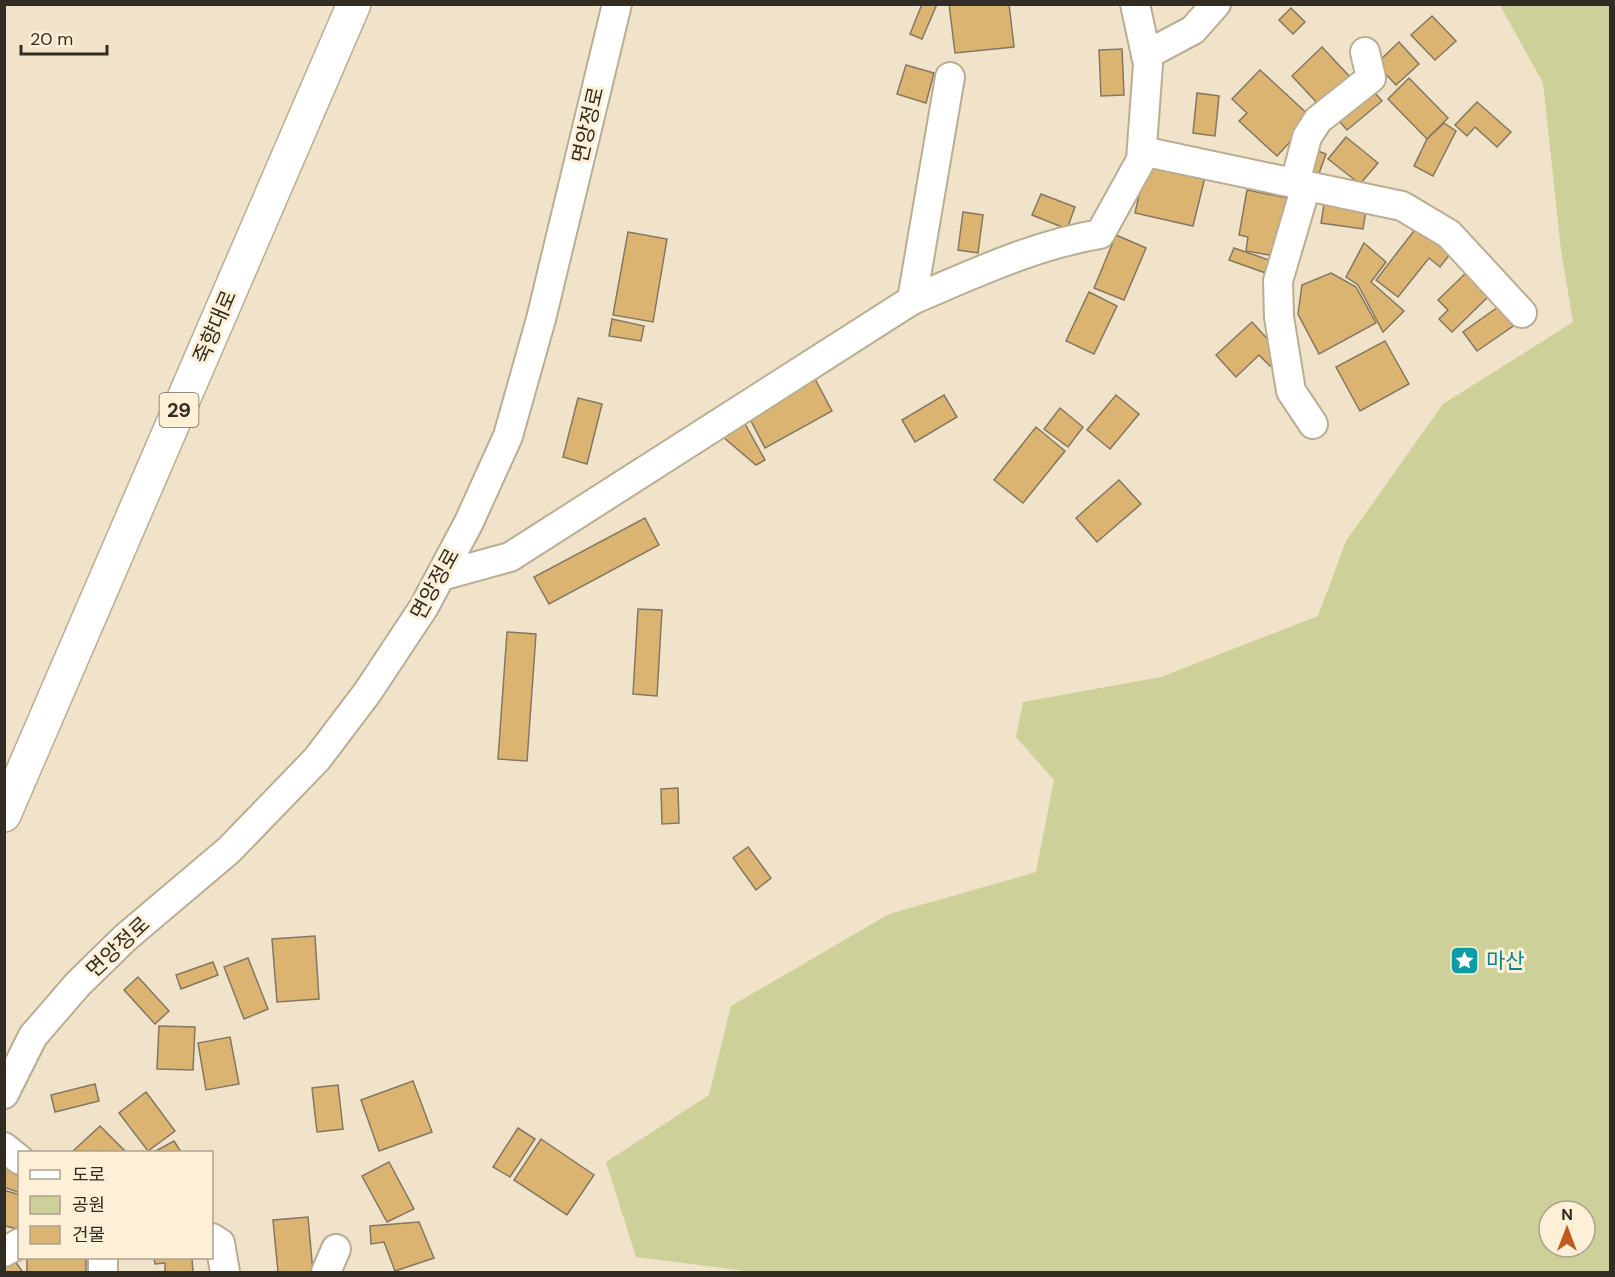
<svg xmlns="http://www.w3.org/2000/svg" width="1615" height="1277" viewBox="0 0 1615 1277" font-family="'DM Sans','Noto Sans KR',sans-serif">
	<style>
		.green { fill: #cdd099; fill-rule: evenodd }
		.building { fill: #dcb472; stroke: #857760; stroke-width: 1.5 }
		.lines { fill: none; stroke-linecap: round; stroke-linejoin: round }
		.minor-casing { stroke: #b9ad93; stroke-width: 32 }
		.major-casing { stroke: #b9ad93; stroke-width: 36 }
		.minor { stroke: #fff; stroke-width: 28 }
		.major { stroke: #fff; stroke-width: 33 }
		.labels { text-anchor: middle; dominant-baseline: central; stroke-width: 6; stroke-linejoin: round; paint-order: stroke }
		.shield { fill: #fef0d6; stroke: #6f6859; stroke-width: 1.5 }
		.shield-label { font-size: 20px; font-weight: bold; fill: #322d23 }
		.street-label { font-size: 21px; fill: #322d23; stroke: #fef0d6 }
		.culture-label { font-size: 21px; fill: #0d838f; stroke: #fef0d6; text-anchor: start }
	</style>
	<rect width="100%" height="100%" fill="#f1e3c9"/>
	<!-- green -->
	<path class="green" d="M1500 5H1610V1272H753L636 1257 606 1162 709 1095 731 1006 889 914 1036 872 1054 780 1016 737 1023 702 1161 677 1318 616 1346 541 1443 404 1573 322 1561 250 1543 83ZM1549 1211H1585V1247H1549Z"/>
	<!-- building -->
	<g class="building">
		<path d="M922 4H937L922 39 910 34Z"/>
		<path d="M949 4H1009L1014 47 955 53Z"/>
		<path d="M1291 8 1305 22 1293 34 1279 20Z"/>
		<path d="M1432 16 1456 41 1435 60 1411 35Z"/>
		<path d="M1399 42 1419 64 1396 85 1376 64Z"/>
		<path d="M1322 47 1350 77 1319 105 1292 76Z"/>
		<path d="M1122 49 1124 95 1101 96 1099 50Z"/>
		<path d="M906 65 934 73 926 103 897 94Z"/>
		<path d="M1260 70 1312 118 1277 156 1239 121 1247 113 1232 99Z"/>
		<path d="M1409 78 1448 118 1427 139 1388 99Z"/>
		<path d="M1368 85 1382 101 1347 130 1333 114Z"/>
		<path d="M1197 93 1219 96 1215 136 1193 133Z"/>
		<path d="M1477 102 1511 132 1497 147 1475 127 1467 136 1455 125Z"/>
		<path d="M1444 123 1456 131 1433 176 1414 166 1427 139Z"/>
		<path d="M1346 137 1378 163 1360 184 1328 159Z"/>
		<path d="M1312 149 1326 154 1316 182 1302 177Z"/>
		<path d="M1146 164 1205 177 1193 226 1135 213Z"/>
		<path d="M1247 190 1292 199 1280 257 1246 251 1248 237 1239 235Z"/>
		<path d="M1041 194 1075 207 1067 229 1032 215Z"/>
		<path d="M1325 198 1367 204 1363 229 1321 223Z"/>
		<path d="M963 212 983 215 978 253 958 250Z"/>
		<path d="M1420 223 1454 249 1440 267 1429 258 1398 297 1376 280Z"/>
		<path d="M628 232 667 239 653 322 613 315Z"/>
		<path d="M1116 235 1146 248 1124 300 1094 288Z"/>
		<path d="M1364 243 1386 262 1371 282 1404 311 1383 332 1358 285 1346 277Z"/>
		<path d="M1234 248 1275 262 1271 275 1229 260Z"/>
		<path d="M1469 270 1492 293 1452 332 1439 319 1448 310 1438 300Z"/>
		<path d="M1331 273 1356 287 1376 323 1319 354 1298 314 1302 285Z"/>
		<path d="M1089 292 1117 306 1094 354 1066 341Z"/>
		<path d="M1505 302 1519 322 1477 351 1463 332Z"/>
		<path d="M612 319 644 326 641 341 609 336Z"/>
		<path d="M1252 322 1282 355 1270 366 1259 355 1236 377 1216 355Z"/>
		<path d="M1385 341 1409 384 1360 411 1336 367Z"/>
		<path d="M815 379 832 411 765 448 748 415Z"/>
		<path d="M944 395 957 417 915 442 902 420Z"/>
		<path d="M1116 395 1139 414 1110 449 1087 430Z"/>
		<path d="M578 398 602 404 587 464 563 457Z"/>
		<path d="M1060 408 1083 427 1068 447 1044 429Z"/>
		<path d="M744 422 765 460 756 465 722 436Z"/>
		<path d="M1036 427 1065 451 1023 503 994 480Z"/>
		<path d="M1119 480 1141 504 1097 542 1076 518Z"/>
		<path d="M645 518 659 545 549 604 534 577Z"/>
		<path d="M638 609 662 610 657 696 633 694Z"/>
		<path d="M507 632 536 634 527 761 498 759Z"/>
		<path d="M678 788 679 823 662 824 661 789Z"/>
		<path d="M748 847 771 878 756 890 733 858Z"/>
		<path d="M315 936 319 999 277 1002 272 939Z"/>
		<path d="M248 958 268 1009 244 1019 224 967Z"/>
		<path d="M213 962 218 975 181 989 176 975Z"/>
		<path d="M138 977 169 1011 155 1024 124 990Z"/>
		<path d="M159 1026 195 1027 193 1070 157 1069Z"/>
		<path d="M230 1037 239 1084 206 1090 198 1043Z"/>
		<path d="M413 1081 432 1132 379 1151 361 1100Z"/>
		<path d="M95 1084 99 1101 55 1112 51 1095Z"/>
		<path d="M338 1085 343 1129 317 1132 312 1088Z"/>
		<path d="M146 1092 175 1131 148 1151 119 1113Z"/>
		<path d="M100 1126 126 1152 73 1151Z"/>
		<path d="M518 1128 535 1139 510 1177 493 1167Z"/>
		<path d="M541 1139 594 1175 567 1215 514 1180Z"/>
		<path d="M174 1141 181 1152H154Z"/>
		<path d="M389 1162 414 1209 387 1222 362 1176Z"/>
		<path d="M4 1166 20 1177V1193L4 1187Z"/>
		<path d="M4 1190 20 1195V1230L6 1226 4 1230Z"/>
		<path d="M308 1217 313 1272H278L273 1220Z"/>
		<path d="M419 1222 434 1258 395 1271 384 1242 371 1244 370 1226Z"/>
		<path d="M10 1254 22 1271 20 1272H4V1258Z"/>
		<rect x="27" y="1258" width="59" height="14"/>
		<path d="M154 1258H192L193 1272H165V1263L155 1264Z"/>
	</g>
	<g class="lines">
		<defs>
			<g id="minor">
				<path d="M1146 55 1193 30 1216 4"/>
				<path d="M1142 151 1402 206 1449 234 1522 313"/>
				<path d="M1295 183 1307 137 1318 120 1371 78 1365 52"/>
				<path d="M1306 186 1278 281 1279 317 1291 391 1313 424"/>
				<path d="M912 300C973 274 1034 245 1100 234L1141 160 1148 64 1135 4"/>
				<path d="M441 576 510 557 912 300 950 77"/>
				<path d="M4 1094 33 1036 78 984 125 938 229 850 317 759 367 693 424 607 469 522 508 436 541 319 617 4"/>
				<path d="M4 1147 20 1160"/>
				<path d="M212 1238 220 1243 225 1272"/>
				<path d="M4 1252 20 1243"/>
				<path d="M103 1272V1258"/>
				<path d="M326 1272 336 1249"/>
			</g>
			<path id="major" d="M4 815 354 4"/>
		</defs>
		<!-- minor casing -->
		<use href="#minor" class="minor-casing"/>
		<!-- major casing -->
		<use href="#major" class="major-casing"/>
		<!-- minor -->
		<use href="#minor" class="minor"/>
		<!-- major -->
		<use href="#major" class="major"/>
	</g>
	<!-- icons -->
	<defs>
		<symbol id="sight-square" viewBox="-11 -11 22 22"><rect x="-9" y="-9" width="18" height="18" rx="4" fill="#0f9aa8" stroke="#fef0d6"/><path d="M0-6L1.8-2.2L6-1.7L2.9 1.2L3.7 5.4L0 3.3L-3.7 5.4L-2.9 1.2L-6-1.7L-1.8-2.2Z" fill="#fff"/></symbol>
	</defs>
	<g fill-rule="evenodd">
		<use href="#sight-square" x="1448" y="944" width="33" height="33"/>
	</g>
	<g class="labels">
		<!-- shield labels -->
		<rect class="shield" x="159.5" y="393" width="39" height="34" rx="4.5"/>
		<g class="shield-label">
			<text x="179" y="410">29</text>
		</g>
		<!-- street labels -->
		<g class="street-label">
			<text transform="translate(588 125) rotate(-77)">면앙정로</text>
			<text transform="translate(215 327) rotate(-67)">죽향대로</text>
			<text transform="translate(435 584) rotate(-61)">면앙정로</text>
			<text transform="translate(118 947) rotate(-43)">면앙정로</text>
		</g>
		<!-- culture labels -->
		<g class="culture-label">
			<text x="1486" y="961">마산</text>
		</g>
	</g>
	<!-- border -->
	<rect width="1615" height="1277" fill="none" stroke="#322d23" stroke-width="12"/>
	<!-- legend -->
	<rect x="18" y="1151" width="195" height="108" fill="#fef0d6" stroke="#aca28e" stroke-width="1.5"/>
	<rect x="30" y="1170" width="30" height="9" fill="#ffffff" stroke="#aca28e" stroke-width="1.5"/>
	<text x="72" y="1181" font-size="18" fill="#322d23">도로</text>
	<rect x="30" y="1196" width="30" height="18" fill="#cdd099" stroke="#aca28e" stroke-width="1.5"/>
	<text x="72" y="1211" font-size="18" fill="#322d23">공원</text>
	<rect x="30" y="1226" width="30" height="18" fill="#dcb472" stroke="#aca28e" stroke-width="1.5"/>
	<text x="72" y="1241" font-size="18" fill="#322d23">건물</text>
	<!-- north arrow -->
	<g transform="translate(1567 1229)"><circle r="28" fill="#fef0d6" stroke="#aca28e" stroke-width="1.5"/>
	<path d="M0-4.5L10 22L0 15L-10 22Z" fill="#bd5b1e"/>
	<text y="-9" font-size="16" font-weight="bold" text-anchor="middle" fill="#322d23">N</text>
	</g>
	<!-- scale -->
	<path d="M21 45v9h86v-9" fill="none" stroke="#322d23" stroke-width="3"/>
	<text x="30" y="45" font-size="18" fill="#322d23" stroke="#fef0d6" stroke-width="4.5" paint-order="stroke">20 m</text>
</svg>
